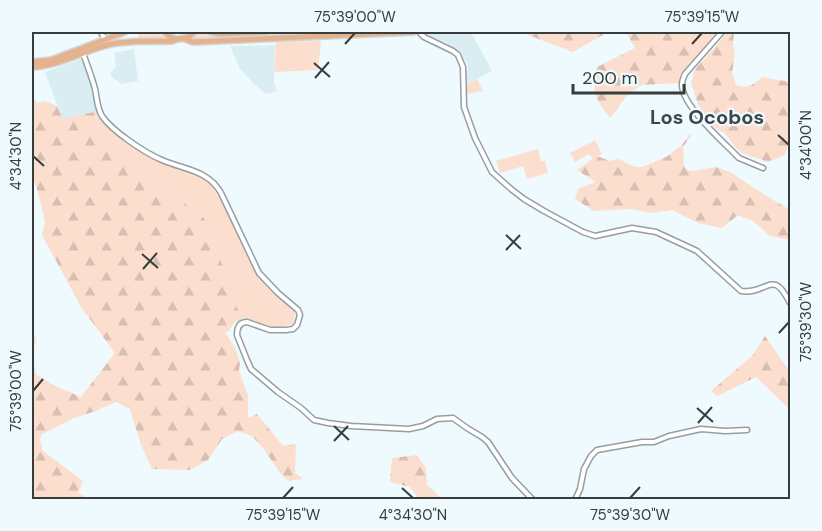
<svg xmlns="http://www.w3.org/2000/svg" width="822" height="531" viewBox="0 0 822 531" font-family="'DM Sans',sans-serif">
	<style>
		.built { fill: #d9edf2 }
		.green { fill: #fbdece }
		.forest { fill: url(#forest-firs) }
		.garden { fill: url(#garden-dots) }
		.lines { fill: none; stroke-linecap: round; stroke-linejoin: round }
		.minor-casing { stroke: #959fa2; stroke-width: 7 }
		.major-casing { stroke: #d3d4d4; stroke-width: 8 }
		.minor { stroke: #fff; stroke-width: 4 }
		.major { stroke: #e6b28e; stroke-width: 5 }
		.ticks { fill: none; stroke: #373c3d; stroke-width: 2 }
		.labels { text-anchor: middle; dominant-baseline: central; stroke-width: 4.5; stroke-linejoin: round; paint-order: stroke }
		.neighbourhood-label { font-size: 20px; font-weight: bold; fill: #3d4649; stroke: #eefafd }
		.neatline { fill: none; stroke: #373c3d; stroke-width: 2 }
		.ticks-label { font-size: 15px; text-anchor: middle; fill: #373c3d }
	</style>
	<defs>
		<pattern id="forest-firs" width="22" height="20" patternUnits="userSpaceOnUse" patternTransform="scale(1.5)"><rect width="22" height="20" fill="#fbdece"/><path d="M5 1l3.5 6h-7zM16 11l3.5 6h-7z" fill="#d8bfb2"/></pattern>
		<pattern id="garden-dots" width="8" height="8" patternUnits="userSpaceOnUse" patternTransform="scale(1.5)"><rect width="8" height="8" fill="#fbdece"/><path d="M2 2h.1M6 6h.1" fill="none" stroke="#d8bfb2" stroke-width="1.8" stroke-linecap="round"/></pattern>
	</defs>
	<rect width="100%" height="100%" fill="#eefafd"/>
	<!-- built -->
	<g class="built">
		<path d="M428 32H471L492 71 466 84 468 65 461 53 457 49 445 42 430 36 428 35Z"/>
		<path d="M275 45 274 72V82L277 91 266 94 254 84 240 69 230 46Z"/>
		<path d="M134 49 138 81 121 84 110 75 116 66 114 53Z"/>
		<path d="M82 59 92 88 96 112 63 120 45 72Z"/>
	</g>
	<!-- green -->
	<g class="green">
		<path d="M676 32 708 33 719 32 716 37 697 55 689 44H682Z"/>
		<path d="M321 41 318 70 274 72 276 42Z"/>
		<path d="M477 79 483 91 466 94V84Z"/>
		<path d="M94 112H96L100 118 139 151 159 161 207 179 223 204 247 255 270 290 295 311 294 324 278 327 263 325 242 317 235 304V290L212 244 209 230 204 219 169 191 140 174 123 162 118 156 111 144 99 132Z"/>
		<path d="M595 140 602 154 593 159 589 154 575 162 570 153Z"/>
		<path d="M538 149 541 161H545L548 173 527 179 523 166 500 173 496 161Z"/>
	</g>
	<!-- forest -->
	<g class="forest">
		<path d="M520 32H608L573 52Z"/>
		<path d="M626 32H676L682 43 689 44 697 55C690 63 679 72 679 83L642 85 629 93 610 118C594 97 592 93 597 67L635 48Z"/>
		<path d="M727 32H734L733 47 735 50 732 76 734 77 736 85C747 89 754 85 762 77L790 82V138L785 155 768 162 742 153 735 147 725 133 714 127 709 118 703 114 698 104 691 83 695 69 717 45Z"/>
		<path d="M32 96 37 103 45 101 57 106 63 119 94 112 99 132 111 144 118 156 123 161 140 174 169 191 204 218 209 230 212 244 235 290V304L243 318 234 323 229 331 225 332 235 348 240 362 239 371 248 395V418L257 414 283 446 296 444 295 473 303 479 288 481C275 470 264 444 251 436 248 434 242 433 238 431L222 439 208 460 190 470 152 469 141 445 130 409 116 402 96 411 74 418 42 434 40 439 43 451 83 481 78 493 86 497 100 499H32V332L36 337 33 357 36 374 53 385 81 397 115 353 81 307 42 235 45 221 36 185 32 180Z"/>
		<path d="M690 134 691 136 683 147 684 165 687 170 693 171 717 167 730 172 765 195 790 210V240L770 236 753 221 738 215 722 228 698 223 672 210 651 213 630 209 594 211 575 199 578 189 596 182 577 170 597 156 610 161 618 159 635 167H643L666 157 682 145Z"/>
		<path d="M765 336 790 372V410L756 377 717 396 711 391 753 355Z"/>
		<path d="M417 455 426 468 427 485 442 499H419L410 487 390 482 392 458Z"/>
	</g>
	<!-- garden -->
	<g class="garden">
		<path d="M137 32H161L165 38 164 40H139Z"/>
		<path d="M196 32H207L220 35 329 32H393L194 39 193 37Z"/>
	</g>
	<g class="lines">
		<defs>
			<g id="minor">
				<path d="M101 32 105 40"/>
				<path d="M419 32 424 37 453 51 458 55 463 67 464 107 475 138 492 172 511 189 524 199 544 211 583 232 595 236 632 228 656 232 697 251 741 291C768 295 772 267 790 303"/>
				<path d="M722 32 685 74C684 77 682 80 682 84 681 104 720 139 734 153L739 158 763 168"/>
				<path d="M83 53C87 65 92 77 95 89 97 98 97 108 102 116 112 131 145 153 162 160 185 170 208 170 221 193L259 273 278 293 298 310 300 315 297 325 293 329 286 330H270L247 322C239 322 237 328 237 335L247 360 251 369 278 392 301 408 314 420 328 423 351 426 409 429 423 426 437 419 453 418 467 428 482 437 488 442 512 478 533 500"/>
				<path d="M575 500 580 489 584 469 591 456 597 450 642 442H654L669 436 701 429 725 431 747 430"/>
			</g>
			<g id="major">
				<path d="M165 32 170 37 176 39"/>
				<path d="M211 32 220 34 266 32"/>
				<path d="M185 39 193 42 413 32"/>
				<path d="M32 62 51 60 125 32"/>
				<path d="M32 67C58 66 81 52 107 45 128 40 151 42 172 41 181 36 186 42 194 32"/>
			</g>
		</defs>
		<!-- minor casing -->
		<use href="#minor" class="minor-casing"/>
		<!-- major casing -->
		<use href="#major" class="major-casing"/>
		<!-- minor -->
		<use href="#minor" class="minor"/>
		<!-- major -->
		<use href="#major" class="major"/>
	</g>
	<!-- ticks -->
	<path class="ticks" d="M345 44 355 33M692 44 702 33M314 63 330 77M315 78 329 62M778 135 789 145M33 156 44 166M506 235 521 249M506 250 520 235M142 254 158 268M143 269 157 253M779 333 789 322M33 391 43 379M697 408 713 422M698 423 712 407M334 426 349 440M334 441 348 426M402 488 413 498M283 498 293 487M630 498 640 487"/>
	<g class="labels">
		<!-- neighbourhood labels -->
		<g class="neighbourhood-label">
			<text x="707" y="117">Los Ocobos</text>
		</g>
	</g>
	<!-- border -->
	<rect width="822" height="531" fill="none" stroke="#eefafd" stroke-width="66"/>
	<!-- scale -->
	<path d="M573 84v9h111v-9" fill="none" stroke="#373c3d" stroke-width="3"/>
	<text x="582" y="84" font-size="18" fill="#373c3d" stroke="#eefafd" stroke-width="4.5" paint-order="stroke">200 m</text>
	<rect x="33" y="33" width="756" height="465" class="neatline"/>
	<g class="ticks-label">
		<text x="355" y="22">75°39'00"W</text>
		<text x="702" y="22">75°39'15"W</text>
		<text transform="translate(806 145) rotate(-90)" y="5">4°34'00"N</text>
		<text transform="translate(16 156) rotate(-90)" y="5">4°34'30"N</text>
		<text transform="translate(806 322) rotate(-90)" y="5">75°39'30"W</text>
		<text transform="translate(16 391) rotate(-90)" y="5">75°39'00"W</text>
		<text x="283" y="520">75°39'15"W</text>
		<text x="413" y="520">4°34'30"N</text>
		<text x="630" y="520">75°39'30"W</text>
	</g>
</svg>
